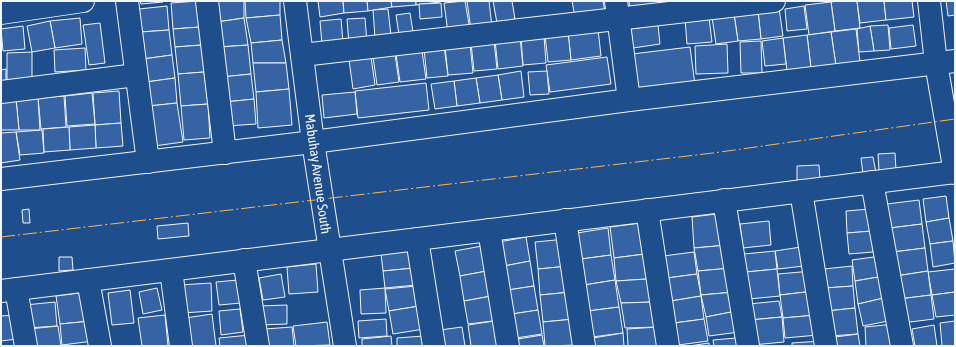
<svg xmlns="http://www.w3.org/2000/svg" width="956" height="347" viewBox="0 0 956 347" font-family="'Asap Condensed',sans-serif">
	<style>
		.building { fill: #3563a3; stroke: #f2f6ff }
		.lines { fill: none; stroke-linecap: round; stroke-linejoin: round }
		.minor-casing { stroke: #f2f6ff; stroke-width: 24 }
		.minor { stroke: #1f4e8c; stroke-width: 22 }
		.power { stroke: #ffb74d; stroke-width: 1; stroke-dasharray: 14 3 2 3; stroke-linecap: butt }
		.labels { text-anchor: middle; dominant-baseline: central; stroke-width: 3; stroke-linejoin: round; paint-order: stroke }
		.street-label { font-size: 14px; fill: #f2f6ff; stroke: #1f4e8c }
	</style>
	<rect width="100%" height="100%" fill="#1f4e8c"/>
	<!-- building -->
	<g class="building">
		<path d="M140 1H163V2L141 4Z"/>
		<path d="M198 1 200 27 173 29 171 3Z"/>
		<path d="M215 1H244V18L217 22Z"/>
		<path d="M245 1H280V15L246 18Z"/>
		<path d="M318 1H343L344 13 320 17Z"/>
		<path d="M343 1H367L368 11 344 13Z"/>
		<path d="M367 1H391L392 7 368 11Z"/>
		<path d="M391 1H416V5L392 7Z"/>
		<path d="M416 1H440V2L416 5Z"/>
		<path d="M465 1 470 30 448 33 444 3Z"/>
		<path d="M467 1H489L492 27 471 30Z"/>
		<path d="M493 1H512L515 19 497 23Z"/>
		<path d="M572 1H603L605 12 575 17Z"/>
		<path d="M629 1H659L660 7 630 11Z"/>
		<path d="M839 1H857L860 28 835 31 831 2Z"/>
		<path d="M857 1H884L886 20 860 23Z"/>
		<path d="M884 1H912L914 17 886 20Z"/>
		<path d="M946 1H955V15L948 16Z"/>
		<path d="M831 2 835 31 809 35 805 5Z"/>
		<path d="M441 3 442 17 420 19 419 4Z"/>
		<path d="M167 6 169 30 141 32 139 9Z"/>
		<path d="M804 6 807 29 787 31 785 9Z"/>
		<path d="M779 8 783 36 761 39 758 11Z"/>
		<path d="M388 9 391 36 375 38 373 10Z"/>
		<path d="M758 11 761 39 738 41 734 14Z"/>
		<path d="M410 13 413 32 399 35 396 15Z"/>
		<path d="M734 14 738 41 716 44 712 17Z"/>
		<path d="M280 15 282 40 251 43 246 18Z"/>
		<path d="M709 17 712 42 687 44 685 19Z"/>
		<path d="M80 18 82 44 55 48 50 21Z"/>
		<path d="M244 18 248 45 219 47 217 22Z"/>
		<path d="M365 18 367 44 349 45 347 19Z"/>
		<path d="M341 19 343 43 322 44 320 21Z"/>
		<path d="M50 21 55 48 32 52 27 26Z"/>
		<path d="M100 23 105 63 89 65 83 25Z"/>
		<path d="M658 25 660 44 633 48 631 29Z"/>
		<path d="M888 25 890 50 874 51 870 26Z"/>
		<path d="M913 25 916 46 891 49 889 28Z"/>
		<path d="M23 26 25 49 3 51 1 29Z"/>
		<path d="M870 26 874 51 859 52 857 29Z"/>
		<path d="M200 27 202 45 175 47 173 29Z"/>
		<path d="M598 29 601 56 571 60 568 32Z"/>
		<path d="M856 29 860 62 836 66 831 32Z"/>
		<path d="M169 30 172 55 143 59 141 32Z"/>
		<path d="M568 32 571 60 548 62 545 35Z"/>
		<path d="M831 32 836 66 811 68 807 35Z"/>
		<path d="M807 35 811 68 787 71 783 38Z"/>
		<path d="M544 36 546 63 523 65 521 38Z"/>
		<path d="M520 37 523 66 498 69 495 40Z"/>
		<path d="M783 38 786 64 765 66 762 41Z"/>
		<path d="M282 40 286 63H253L251 43Z"/>
		<path d="M494 41 497 69 474 71 471 43Z"/>
		<path d="M761 41 762 73H741L740 42Z"/>
		<path d="M470 44 473 73 448 75 445 47Z"/>
		<path d="M727 44 728 73 696 74 695 46Z"/>
		<path d="M202 45 204 72 178 74 175 47Z"/>
		<path d="M248 45 251 74 222 77 219 47Z"/>
		<path d="M444 46 448 76 427 78 424 48Z"/>
		<path d="M690 47 695 85 637 92 632 54Z"/>
		<path d="M85 48 86 70 55 72 54 50Z"/>
		<path d="M422 51 426 79 400 82 396 54Z"/>
		<path d="M32 52V79L7 80V53Z"/>
		<path d="M395 54 399 82 377 85 373 57Z"/>
		<path d="M172 55 175 78 146 82 143 59Z"/>
		<path d="M371 57 375 85 353 89 349 60Z"/>
		<path d="M607 57 611 84 550 92 546 65Z"/>
		<path d="M253 63H286L289 89 256 92Z"/>
		<path d="M6 69V81L1 87V70Z"/>
		<path d="M521 71 524 97 502 100 498 75Z"/>
		<path d="M547 71 549 94 530 95 528 72Z"/>
		<path d="M204 72 208 104 181 106 178 74Z"/>
		<path d="M251 74 254 99 225 102 222 77Z"/>
		<path d="M498 75 502 100 480 103 476 78Z"/>
		<path d="M175 78 177 103 149 106 146 82Z"/>
		<path d="M476 78 480 103 457 106 454 81Z"/>
		<path d="M454 81 457 106 435 109 431 84Z"/>
		<path d="M426 83 429 110 358 118 355 91Z"/>
		<path d="M289 89 292 125 258 128 256 92Z"/>
		<path d="M119 91 121 123 95 125 93 93Z"/>
		<path d="M355 92 357 114 324 118 322 95Z"/>
		<path d="M92 93 95 124 67 126 65 96Z"/>
		<path d="M64 96 66 127 41 129 38 98Z"/>
		<path d="M38 98 40 130H19L16 99Z"/>
		<path d="M16 99 19 130H1V101Z"/>
		<path d="M254 99 256 124 227 126 225 102Z"/>
		<path d="M177 103 183 142 154 146 149 106Z"/>
		<path d="M208 104 210 138 184 140 181 106Z"/>
		<path d="M121 123 123 146 96 148 95 125Z"/>
		<path d="M95 125 96 148 70 150 69 127Z"/>
		<path d="M69 127 70 150 44 152 43 129Z"/>
		<path d="M42 130 44 153 20 155 16 132Z"/>
		<path d="M16 132 20 160 1 163V133Z"/>
		<path d="M895 153 896 170H879L878 154Z"/>
		<path d="M873 157 876 173 863 175 861 158Z"/>
		<path d="M819 165 820 180 797 181V166Z"/>
		<path d="M946 196 949 218 926 222 923 199Z"/>
		<path d="M919 200 922 224 890 228 887 204Z"/>
		<path d="M29 209 30 223H23L22 210Z"/>
		<path d="M870 209 872 231 847 233 846 211Z"/>
		<path d="M724 213 728 245 694 248 692 217Z"/>
		<path d="M949 218 953 241 930 244 926 222Z"/>
		<path d="M769 221 771 245 743 248 740 224Z"/>
		<path d="M188 223 189 236 158 239 157 226Z"/>
		<path d="M641 223 645 254 614 258 610 227Z"/>
		<path d="M922 224 925 248 893 252 890 228Z"/>
		<path d="M608 228 611 255 581 259 577 233Z"/>
		<path d="M872 231 873 252 849 254 847 233Z"/>
		<path d="M526 237 530 261 504 266 499 242Z"/>
		<path d="M566 239 569 266 538 269 535 242Z"/>
		<path d="M953 241 955 263 933 267 930 244Z"/>
		<path d="M487 245 492 270 460 276 455 251Z"/>
		<path d="M728 245 731 268 698 271 694 248Z"/>
		<path d="M801 247 804 266 778 269 775 251Z"/>
		<path d="M925 248 928 271 896 276 893 252Z"/>
		<path d="M412 251 414 268 383 271 381 254Z"/>
		<path d="M775 251 777 269 746 272 744 254Z"/>
		<path d="M694 252 697 274 667 278 663 256Z"/>
		<path d="M645 254 647 279 616 281 614 258Z"/>
		<path d="M611 255 615 280 584 285 581 259Z"/>
		<path d="M881 256 884 276 855 281 852 260Z"/>
		<path d="M59 257H72L73 270 59 271Z"/>
		<path d="M530 261 534 286 508 290 504 266Z"/>
		<path d="M316 264 318 292 289 294 287 267Z"/>
		<path d="M569 266 571 292 540 295 538 269Z"/>
		<path d="M852 266 853 286 825 288 824 269Z"/>
		<path d="M414 268 416 285 385 288 383 271Z"/>
		<path d="M731 268 734 292 701 295 698 271Z"/>
		<path d="M777 269 780 296 749 299 746 272Z"/>
		<path d="M955 269V292L932 295 928 272Z"/>
		<path d="M492 270 497 295 464 301 460 276Z"/>
		<path d="M812 271 814 291 780 295 778 274Z"/>
		<path d="M928 271 931 295 899 299 896 276Z"/>
		<path d="M281 274 285 297 263 300 259 278Z"/>
		<path d="M697 274 701 296 671 301 667 278Z"/>
		<path d="M884 276 888 297 858 304 855 281Z"/>
		<path d="M647 279 653 302 621 303 616 281Z"/>
		<path d="M238 280 241 303 219 305 216 282Z"/>
		<path d="M615 280 619 307 588 311 584 285Z"/>
		<path d="M211 283 212 311 182 313 180 285Z"/>
		<path d="M416 286 419 306 389 311 385 289Z"/>
		<path d="M534 286 538 310 512 314 508 290Z"/>
		<path d="M853 286 855 308 827 311 825 288Z"/>
		<path d="M157 288 162 310 143 314 139 292Z"/>
		<path d="M385 288 386 313 361 314 360 290Z"/>
		<path d="M130 290 134 323 112 325 108 293Z"/>
		<path d="M814 291 816 315 783 318 780 295Z"/>
		<path d="M87 292 91 321 60 324 56 296Z"/>
		<path d="M571 292 574 319 543 322 540 295Z"/>
		<path d="M734 292 736 311 706 317 701 295Z"/>
		<path d="M955 292V315L936 317 932 295Z"/>
		<path d="M497 295 501 320 468 324 464 301Z"/>
		<path d="M931 295 934 319 902 323 899 299Z"/>
		<path d="M701 296 704 319 674 323 671 301Z"/>
		<path d="M888 297 893 320 863 326 858 304Z"/>
		<path d="M779 301 782 317 750 320 749 304Z"/>
		<path d="M55 302 57 326 28 328 25 305Z"/>
		<path d="M653 302 658 327 625 328 621 303Z"/>
		<path d="M287 305V324L259 325V306Z"/>
		<path d="M419 306 424 329 393 334 389 311Z"/>
		<path d="M619 307 623 333 592 337 588 311Z"/>
		<path d="M855 308 858 334 830 336 827 311Z"/>
		<path d="M240 309 243 332 221 335 219 311Z"/>
		<path d="M538 310 542 334 516 338 512 314Z"/>
		<path d="M736 311 739 332 709 336 706 317Z"/>
		<path d="M212 314 216 346H189L185 318Z"/>
		<path d="M15 315 17 339 1 341V316Z"/>
		<path d="M165 315 168 346H142L138 318Z"/>
		<path d="M816 315 818 335 785 338 783 318Z"/>
		<path d="M782 317 784 342 752 345 750 320Z"/>
		<path d="M386 319 387 336 359 338 358 321Z"/>
		<path d="M574 319 577 345 545 346 543 322Z"/>
		<path d="M704 319 708 341 678 345 674 323Z"/>
		<path d="M501 320 505 346H471L468 325Z"/>
		<path d="M91 321 93 341 62 345 60 324Z"/>
		<path d="M955 321V346H942L940 323Z"/>
		<path d="M327 322 330 345 296 346 293 326Z"/>
		<path d="M895 324 897 346H866L865 327Z"/>
		<path d="M934 325 937 346H915L912 329Z"/>
		<path d="M58 326 61 346H31L29 329Z"/>
		<path d="M292 327 294 346H266L265 329Z"/>
		<path d="M462 327 465 346H443L440 330Z"/>
		<path d="M658 327 659 346H628L627 329Z"/>
		<path d="M623 333 624 346H594L593 338Z"/>
		<path d="M858 334 860 346H837L835 337Z"/>
		<path d="M250 335 252 346H220L219 338Z"/>
		<path d="M542 335 544 346H513L512 340Z"/>
		<path d="M391 336 392 346H362V339Z"/>
		<path d="M423 336 424 346H397V338Z"/>
		<path d="M736 338 737 346H714L713 340Z"/>
		<path d="M821 341V346H792V343Z"/>
		<path d="M709 343V346H689Z"/>
	</g>
	<g class="lines">
		<defs>
			<g id="minor">
				<path d="M127 1 148 162"/>
				<path d="M207 1 225 153"/>
				<path d="M295 1 313 142 345 346"/>
				<path d="M616 1 629 100"/>
				<path d="M929 1 936 63 955 173"/>
				<path d="M1 13 83 1"/>
				<path d="M302 55 774 1"/>
				<path d="M1 92 136 75"/>
				<path d="M1 179 313 142 629 100 955 61"/>
				<path d="M872 182 902 346"/>
				<path d="M801 191 826 346"/>
				<path d="M724 200 748 346"/>
				<path d="M647 210 668 346"/>
				<path d="M565 220 584 346"/>
				<path d="M489 230 508 346"/>
				<path d="M417 239 434 346"/>
				<path d="M244 260 258 346"/>
				<path d="M171 270 181 346"/>
				<path d="M88 280 100 346"/>
				<path d="M16 289 26 346"/>
				<path d="M1 291 955 172"/>
			</g>
		</defs>
		<!-- minor casing -->
		<use href="#minor" class="minor-casing"/>
		<!-- minor -->
		<use href="#minor" class="minor"/>
		<!-- power -->
		<path class="power" d="M1 237 713 153 955 119"/>
	</g>
	<g class="labels">
		<!-- street labels -->
		<g class="street-label">
			<text transform="translate(318 174) rotate(82)">Mabuhay Avenue South</text>
		</g>
	</g>
	<!-- border -->
	<rect width="956" height="347" fill="none" stroke="#f2f6ff" stroke-width="4"/>
</svg>
